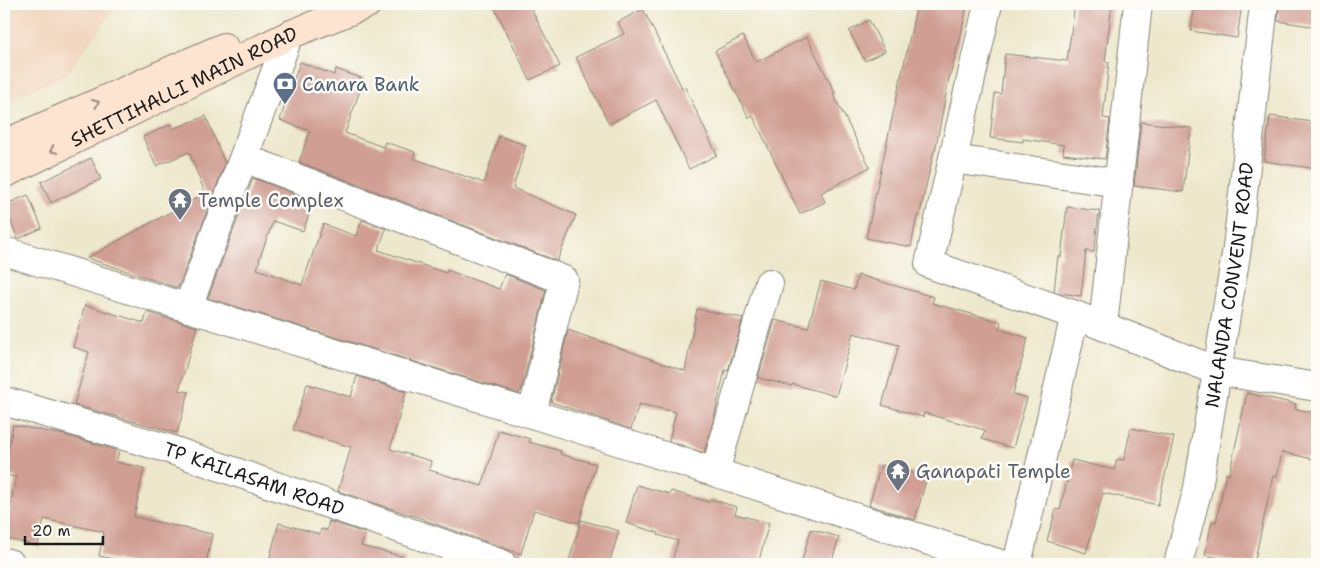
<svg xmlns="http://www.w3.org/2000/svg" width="1321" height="568" viewBox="0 0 1321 568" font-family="'Shantell Sans',sans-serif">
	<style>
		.built { fill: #f1d5bd }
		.building { fill: #d09e93 }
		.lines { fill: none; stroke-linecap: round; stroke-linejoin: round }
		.minor-casing { stroke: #848274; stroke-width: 30 }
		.secondary-casing { stroke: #848274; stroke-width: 30 }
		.minor { stroke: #fff; stroke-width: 28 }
		.secondary { stroke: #fde4d1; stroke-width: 28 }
		.oneway { stroke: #988a80 }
		.labels { text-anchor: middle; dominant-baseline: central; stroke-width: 5; stroke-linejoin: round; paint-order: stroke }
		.service-label { font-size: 19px; fill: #4e5e75; stroke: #fdfcf7; text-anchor: start }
		.street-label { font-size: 19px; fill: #1c1c1c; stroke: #fdfcf7 }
		.worship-label { font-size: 19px; fill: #5b616d; stroke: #fdfcf7; text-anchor: start }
	</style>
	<rect width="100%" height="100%" fill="#fdfcf7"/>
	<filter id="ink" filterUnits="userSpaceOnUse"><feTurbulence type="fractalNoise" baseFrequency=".02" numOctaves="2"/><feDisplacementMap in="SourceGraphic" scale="10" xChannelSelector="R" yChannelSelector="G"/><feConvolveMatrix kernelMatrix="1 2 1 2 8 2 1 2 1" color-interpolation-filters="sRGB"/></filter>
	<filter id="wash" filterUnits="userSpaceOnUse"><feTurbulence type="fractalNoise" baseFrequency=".0096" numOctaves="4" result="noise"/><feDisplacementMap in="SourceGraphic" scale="20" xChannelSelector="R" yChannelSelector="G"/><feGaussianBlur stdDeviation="1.12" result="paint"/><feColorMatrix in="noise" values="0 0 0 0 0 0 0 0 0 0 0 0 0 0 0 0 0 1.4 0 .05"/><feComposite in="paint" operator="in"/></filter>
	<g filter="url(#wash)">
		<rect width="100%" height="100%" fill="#ede7cb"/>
		<!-- built -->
		<path class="built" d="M4 4H113L117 6 65 76 4 102Z"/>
		<g id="blocks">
			<!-- building -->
			<g class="building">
				<path d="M493 4H529L560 66 530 80Z"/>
				<path d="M917 4H967L959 44H958L951 73H950L935 151H934L919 217 917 216 911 247 866 238Z"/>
				<path d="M1075 4H1112L1105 62H1109L1103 118 1110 119 1105 159 1063 154 1064 145 1023 139V142L990 138 995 93 1001 94 1005 54 1067 61Z"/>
				<path d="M1197 4H1242L1237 38 1191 31 1194 10 1196 11Z"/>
				<path d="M1279 4H1317V27L1278 21Z"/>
				<path d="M643 9 682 88 685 87 717 155 689 169 656 100 609 124 576 57 624 34 618 22Z"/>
				<path d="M869 20 885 51 865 61 849 31Z"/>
				<path d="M743 36 756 62 807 37 835 93 833 94 870 167 821 193 825 202 800 214 753 116 749 118 715 51Z"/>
				<path d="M300 62 334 75 336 69 364 79 345 133 383 147 385 142 415 152 413 158 484 183 499 136 526 145 513 188 576 215 557 261 299 162 310 131 280 120Z"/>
				<path d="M206 116 225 164 178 288 87 258 205 193 189 152 156 166 143 137 171 124 173 129Z"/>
				<path d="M1270 116 1312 122V126H1317V169L1264 161Z"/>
				<path d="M1141 122 1191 128 1183 192 1134 186Z"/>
				<path d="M91 158 101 179 51 203 41 182Z"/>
				<path d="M253 178 314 201 303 231 273 221 259 260H260L257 269 302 285 323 224 356 236 362 220 386 229 378 250 446 273 447 270 499 289 505 274 546 290 521 391H520L519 394 208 298Z"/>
				<path d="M28 195 42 228 18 239 4 205Z"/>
				<path d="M1067 207 1099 211 1094 252 1086 251 1081 296 1060 293 1054 291 1058 256 1061 257Z"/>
				<path d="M858 275 934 297 932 303 1001 322 999 329 1028 338 1013 394 1027 398 1013 448 982 439 985 430 924 413 923 417 882 405 899 345 853 333 836 396 792 384V386L758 378 775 320 808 328 821 281 854 290Z"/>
				<path d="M85 305 144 323 147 312 197 327 179 390 189 392 177 433 74 405 89 352 73 347Z"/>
				<path d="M697 309 743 318 728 371 725 370 714 418 704 453 669 441 676 412 639 404 631 429 551 402 568 330 685 371Z"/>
				<path d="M357 376 406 392 390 449 431 461 429 470 482 486 499 430 530 439 529 442 561 451 560 454 596 464 579 523 534 510 521 554 424 520V519L380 505 338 491 351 447 293 430 307 384 351 397Z"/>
				<path d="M1247 393 1296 404 1295 409 1317 413V460L1282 452 1277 477 1273 476 1254 564H1246L1205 555 1212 521 1216 522 1226 474 1229 475Z"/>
				<path d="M13 425 65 435 119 451 116 462 144 468 134 517 212 534 206 564H136L99 556 104 532 44 519 38 546 4 538 16 477 4 475Z"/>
				<path d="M1131 428 1174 437 1158 505 1103 493 1086 553 1047 541 1056 509 1060 510 1072 460 1114 470 1117 459 1124 460Z"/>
				<path d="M881 465 927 477 915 520 869 505Z"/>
				<path d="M637 485 670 494 671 491 709 502 710 499 737 507 735 514 769 523 758 564H671L678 541 658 535 659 533 626 523Z"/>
				<path d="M581 520 619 531 609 564H568Z"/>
				<path d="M329 521 365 533 361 546 405 557 404 564H268L279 523 320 534 321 529 327 530Z"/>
				<path d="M811 529 839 537 831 564H801Z"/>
			</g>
		</g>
	</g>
	<g filter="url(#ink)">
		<use href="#blocks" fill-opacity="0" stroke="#848274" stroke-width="1"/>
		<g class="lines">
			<defs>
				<g id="minor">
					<path d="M988 4 929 264 1075 315 1217 371 1317 387"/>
					<path d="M244 158 564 280 532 414"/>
					<path d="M953 159 1119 183"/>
					<path d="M4 251 561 423 1001 564"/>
					<path d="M188 307 289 35"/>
					<path d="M1103 326 1138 4"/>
					<path id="s1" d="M4 401 166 448 502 564"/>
					<path d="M715 472 769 283"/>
					<path d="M4 562 11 564"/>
					<path d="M1017 564 1075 315"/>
					<path id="s2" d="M1178 564 1198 488 1237 248 1264 4"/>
				</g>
				<g id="secondary">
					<path d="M4 144 224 47"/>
					<path id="s3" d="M4 174 289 35 367 4"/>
				</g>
			</defs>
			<!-- minor casing -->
			<use href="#minor" class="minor-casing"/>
			<!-- secondary casing -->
			<use href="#secondary" class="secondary-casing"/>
			<!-- minor -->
			<use href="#minor" class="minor"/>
			<!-- secondary -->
			<use href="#secondary" class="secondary"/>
		</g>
		<!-- one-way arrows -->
		<defs><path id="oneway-chevron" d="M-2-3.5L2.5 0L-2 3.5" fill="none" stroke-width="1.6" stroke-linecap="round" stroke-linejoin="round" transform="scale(1.25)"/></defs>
		<g class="oneway">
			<use href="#oneway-chevron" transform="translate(96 103) rotate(-24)"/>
			<use href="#oneway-chevron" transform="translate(53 150) rotate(154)"/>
		</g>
	</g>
	<!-- icons -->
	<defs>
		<symbol id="bank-pin" viewBox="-11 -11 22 30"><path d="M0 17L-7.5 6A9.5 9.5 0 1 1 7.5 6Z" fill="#5c6f8a" stroke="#fdfcf7"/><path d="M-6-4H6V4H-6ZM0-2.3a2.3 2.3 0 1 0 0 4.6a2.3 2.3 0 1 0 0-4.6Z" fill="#fff"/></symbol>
		<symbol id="temple-pin" viewBox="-11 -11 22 30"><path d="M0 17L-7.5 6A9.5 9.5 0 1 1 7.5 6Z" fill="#6b7280" stroke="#fdfcf7"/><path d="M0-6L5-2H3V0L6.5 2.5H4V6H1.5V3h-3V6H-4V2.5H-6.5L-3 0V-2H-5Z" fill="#fff"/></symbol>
	</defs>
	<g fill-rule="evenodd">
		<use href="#bank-pin" x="271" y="70" width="28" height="38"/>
		<use href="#temple-pin" x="166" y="186" width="28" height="38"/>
		<use href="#temple-pin" x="884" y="457" width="28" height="38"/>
	</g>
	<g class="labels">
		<!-- service labels -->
		<g class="service-label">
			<text x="302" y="84">Canara Bank</text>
		</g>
		<!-- street labels -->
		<g class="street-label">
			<text stroke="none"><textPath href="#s3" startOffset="200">SHETTIHALLI MAIN ROAD</textPath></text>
			<text stroke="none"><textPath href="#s2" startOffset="284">NALANDA CONVENT ROAD</textPath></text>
			<text stroke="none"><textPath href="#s1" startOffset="262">TP KAILASAM ROAD</textPath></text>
		</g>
		<!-- worship labels -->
		<g class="worship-label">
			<text x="198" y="200">Temple Complex</text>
			<text x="916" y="471">Ganapati Temple</text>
		</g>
	</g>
	<!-- margin -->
	<rect width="1321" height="568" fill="none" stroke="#fdfcf7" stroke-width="20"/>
	<!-- scale -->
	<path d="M25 536v8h78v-8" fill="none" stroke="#1c1c1c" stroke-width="2.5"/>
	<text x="32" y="536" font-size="15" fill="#1c1c1c" stroke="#fdfcf7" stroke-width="4" paint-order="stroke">20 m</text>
</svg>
